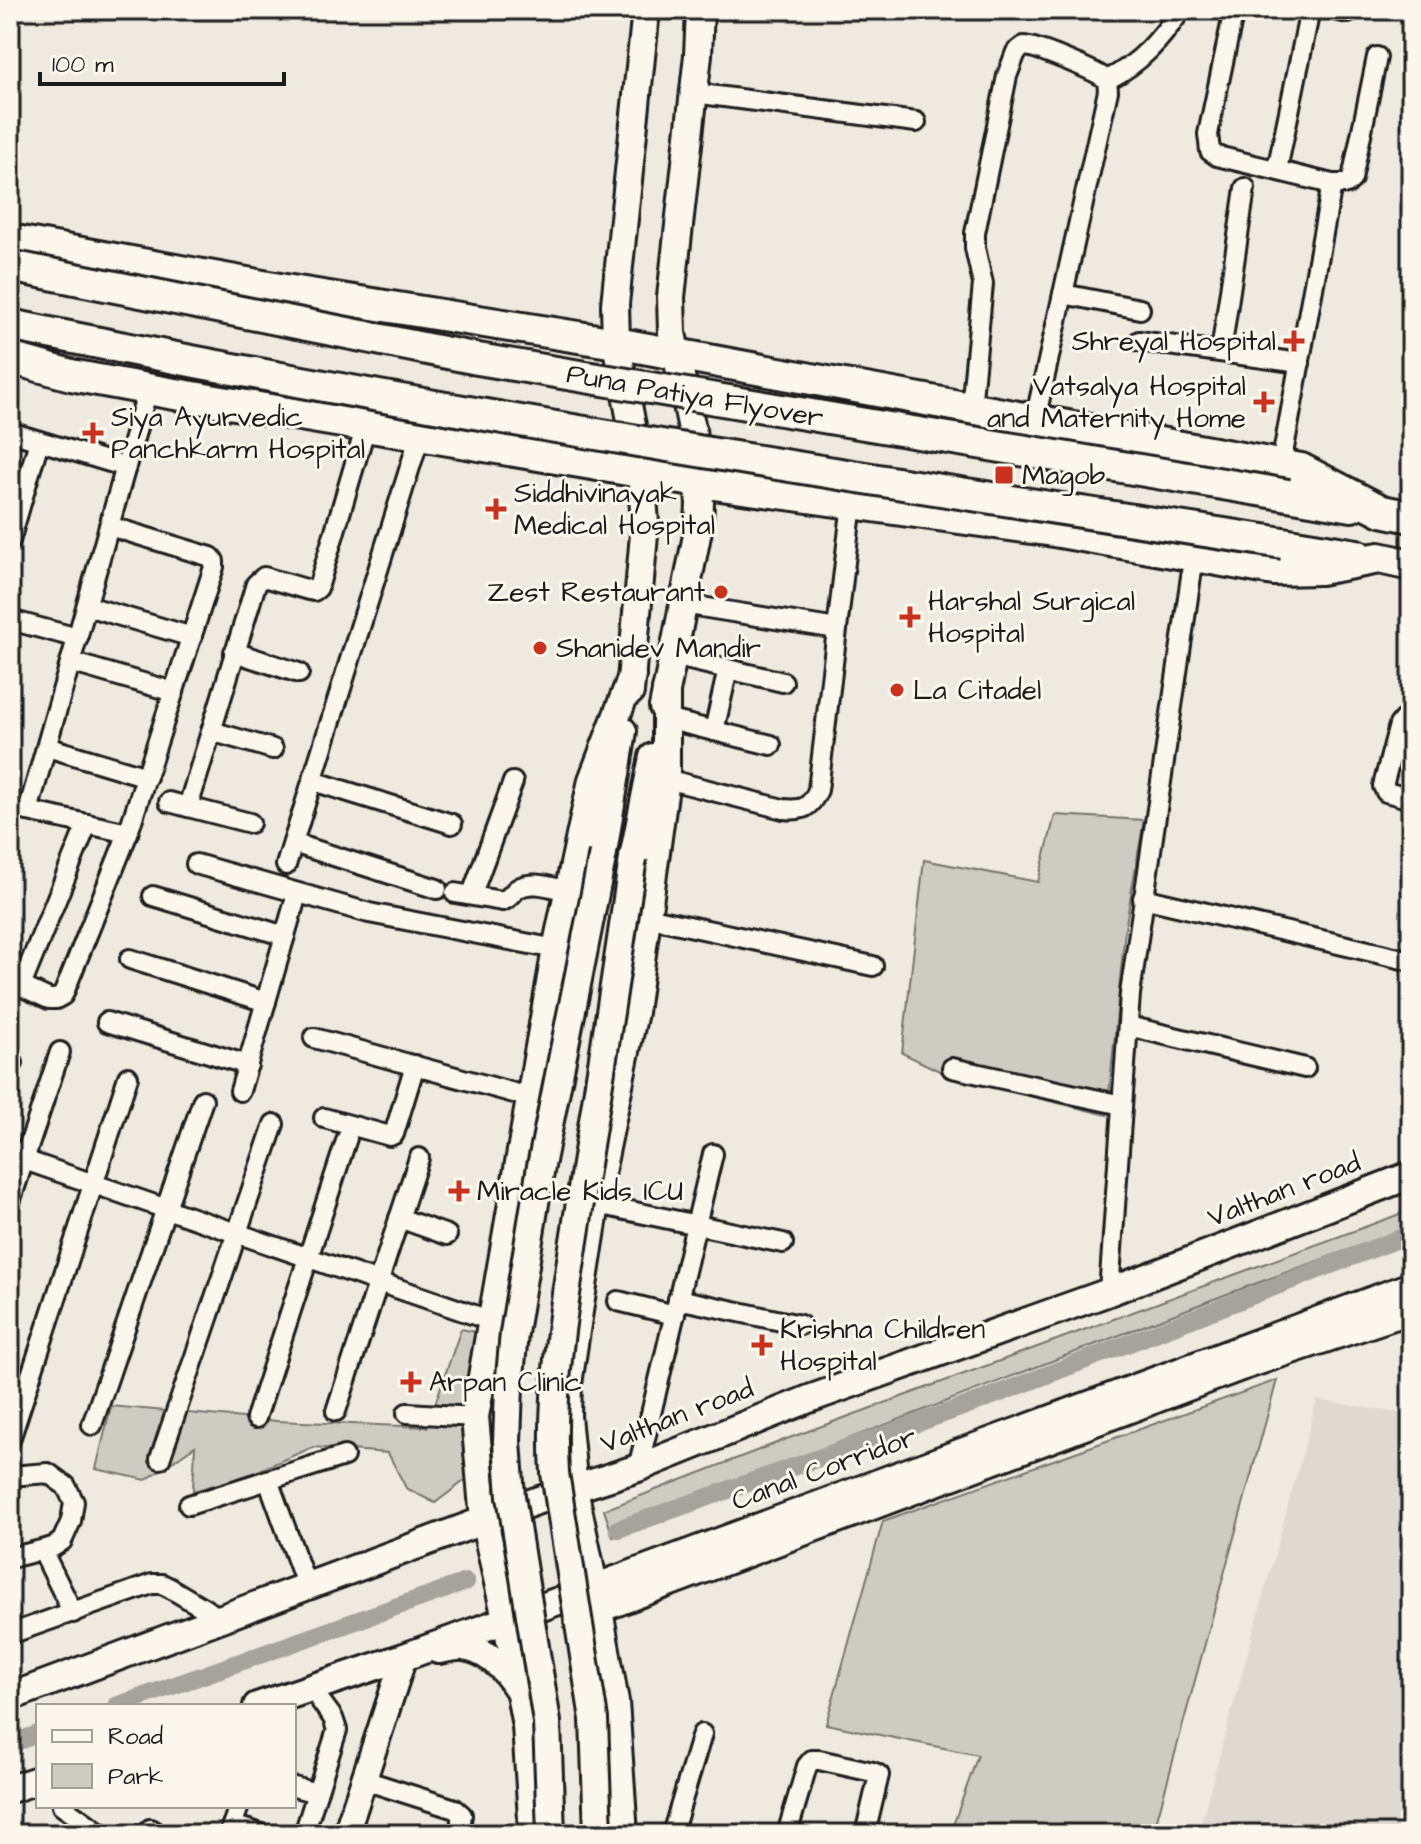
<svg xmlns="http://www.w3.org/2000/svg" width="1421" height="1844" viewBox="0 0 1421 1844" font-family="'Architects Daughter',sans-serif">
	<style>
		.built { fill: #dedad1 }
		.green { fill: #ceccc2; stroke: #75746f; stroke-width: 2 }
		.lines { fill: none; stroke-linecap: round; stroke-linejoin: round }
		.canal { stroke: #a6a39d; stroke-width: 18 }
		.minor-casing { stroke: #1c1c1c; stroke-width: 24 }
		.tertiary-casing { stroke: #1c1c1c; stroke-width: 30 }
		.secondary-casing { stroke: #1c1c1c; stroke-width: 32 }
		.trunk-casing { stroke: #1c1c1c; stroke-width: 36 }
		.minor { stroke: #fbf7ec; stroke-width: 18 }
		.tertiary { stroke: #fbf7ec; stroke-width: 24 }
		.secondary { stroke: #fbf7ec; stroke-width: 26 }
		.trunk { stroke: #fbf7ec; stroke-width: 30 }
		.secondary-bridge-casing { stroke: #1c1c1c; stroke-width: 32; stroke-linecap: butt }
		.trunk-bridge-casing { stroke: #1c1c1c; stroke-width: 36; stroke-linecap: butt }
		.secondary-bridge { stroke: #fbf7ec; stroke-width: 26 }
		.trunk-bridge { stroke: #fbf7ec; stroke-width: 30 }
		.poi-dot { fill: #c8321e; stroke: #fbf7ec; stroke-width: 3 }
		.labels { text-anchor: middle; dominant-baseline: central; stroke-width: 6; stroke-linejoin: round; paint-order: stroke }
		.poi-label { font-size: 28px; fill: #1c1c1c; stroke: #fbf7ec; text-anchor: start }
		.street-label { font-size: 28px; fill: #1c1c1c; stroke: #fbf7ec }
	</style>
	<rect width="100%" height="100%" fill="#eeeadf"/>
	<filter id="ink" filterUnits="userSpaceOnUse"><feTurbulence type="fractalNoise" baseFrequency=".0125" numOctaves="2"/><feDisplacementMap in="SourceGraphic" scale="16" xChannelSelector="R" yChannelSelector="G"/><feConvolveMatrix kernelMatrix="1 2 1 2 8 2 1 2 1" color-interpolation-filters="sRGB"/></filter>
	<g filter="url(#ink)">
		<!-- built -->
		<path class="built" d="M1317 1400 1411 1415V1834H1198Z"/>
		<!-- green -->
		<g class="green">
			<path d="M1055 815 1144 820 1125 929 1107 1115 952 1077 902 1053 924 860 1038 882Z"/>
			<path d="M1411 1210V1227L1227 1294 717 1489 613 1537 604 1510 792 1437Z"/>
			<path d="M461 1329 485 1334 472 1475 435 1503 406 1488 388 1453 313 1447 246 1476 193 1491 195 1446 146 1480 96 1469 111 1406 277 1421 427 1427Z"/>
			<path d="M1277 1380 1153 1834H950L978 1755 826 1724 883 1521Z"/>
		</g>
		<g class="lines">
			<!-- canal -->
			<g class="canal">
				<path d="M618 1529 974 1403 1411 1234"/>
				<path d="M116 1706 466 1582"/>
				<path d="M10 1744 38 1734"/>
			</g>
			<defs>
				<g id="minor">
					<path d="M1234 10 1208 134 1210 151 1217 156 1332 184H1347L1352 179 1377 57"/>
					<path d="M1334 10 1348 13"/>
					<path d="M1107 80C1141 63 1160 40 1181 10"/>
					<path d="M694 93 916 122"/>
					<path d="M1277 170 1310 10"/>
					<path d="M1063 294 1140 309"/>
					<path d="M1139 341 1300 363"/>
					<path d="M1221 352 1245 188"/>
					<path d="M971 409 983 284 975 248V233L1007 76 1016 52 1024 46C1035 46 1099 72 1107 80L1108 91 1035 420"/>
					<path d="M10 432 126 467"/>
					<path d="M1281 465 1332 184"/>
					<path d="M10 541 39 441"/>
					<path d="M683 604 837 629"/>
					<path d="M87 606 192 637"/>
					<path d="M10 620 78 638"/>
					<path d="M234 652 299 673"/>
					<path d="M673 656 783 682"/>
					<path d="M70 662 174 692"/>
					<path d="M666 719 771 745"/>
					<path d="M1411 719 1403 720 1399 725 1383 786 1386 792 1411 799"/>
					<path d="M211 731 273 749"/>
					<path d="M714 731 728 669"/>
					<path d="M47 747 147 777"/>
					<path d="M666 779 783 809C803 811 810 808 818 790L852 503"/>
					<path d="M313 781 452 824"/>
					<path d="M169 802 250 823"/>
					<path d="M10 807 128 833"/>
					<path d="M188 807 256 584 264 577 309 590 314 591 318 588 366 426"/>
					<path d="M28 811 148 389"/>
					<path d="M293 843 437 889"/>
					<path d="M196 864 369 913 556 949"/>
					<path d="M286 865 420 435"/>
					<path d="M455 893 502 901C511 898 511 894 517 889 531 879 553 888 569 891"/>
					<path d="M472 894 513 782"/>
					<path d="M153 896 285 936"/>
					<path d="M1143 898 1411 961"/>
					<path d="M647 917 873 966"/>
					<path d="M130 959 266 1002"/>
					<path d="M10 981 49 999H56L63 995 128 833 214 567V561L211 557 109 526"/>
					<path d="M21 986 87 824"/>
					<path d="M107 1022 248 1065"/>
					<path d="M1128 1026 1305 1068"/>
					<path d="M314 1038 532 1098"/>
					<path d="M10 1062 13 1063"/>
					<path d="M952 1068 1122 1105"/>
					<path d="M240 1091 297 894"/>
					<path d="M324 1118 390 1136 394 1134 415 1065"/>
					<path d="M10 1148 33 1163 492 1321"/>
					<path d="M10 1202 60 1052"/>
					<path d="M597 1204 783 1243"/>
					<path d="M399 1218 447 1235"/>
					<path d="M1109 1292 1130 994 1194 556"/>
					<path d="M678 1299 800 1325"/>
					<path d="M618 1301 675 1315"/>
					<path d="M336 1411 419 1158"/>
					<path d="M407 1413 475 1417"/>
					<path d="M256 1418 347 1138"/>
					<path d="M92 1425 203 1100"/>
					<path d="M10 1440 128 1077"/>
					<path d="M160 1459 274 1124"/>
					<path d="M638 1468 713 1154"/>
					<path d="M10 1476 48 1473 66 1486 74 1502 71 1521 62 1541 53 1547 10 1558"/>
					<path d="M268 1480 307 1587"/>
					<path d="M189 1505 344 1456"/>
					<path d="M42 1550 73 1613"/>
					<path d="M10 1634 152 1584H162L170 1588 220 1618"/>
					<path d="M364 1780 455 1809 462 1815 459 1834"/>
					<path d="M294 1787 317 1793"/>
					<path d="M62 1806 102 1834"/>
					<path d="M232 1825 262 1834"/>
					<path d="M150 1829 158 1834"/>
					<path d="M229 1834 239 1806"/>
					<path d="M304 1834 337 1730 333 1718 311 1688"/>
					<path d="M672 1834 702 1734"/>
					<path d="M787 1834 807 1766 812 1760H819L873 1772 879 1775 865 1834"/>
				</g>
				<g id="tertiary">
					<path d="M599 1610 1241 1368 1411 1311"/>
					<path d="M346 1834 404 1657"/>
				</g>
				<g id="secondary">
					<path d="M630 692 645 523 641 472 616 343 615 304 646 10"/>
					<path d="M663 707 699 525 700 503 692 429 672 333 671 297 698 55 700 10"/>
					<path d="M603 853 623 731"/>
					<path d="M633 858 653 757"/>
					<path d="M438 1650C446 1649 456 1646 464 1647 488 1650 506 1670 518 1689"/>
					<path d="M10 1697 536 1501 638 1468 809 1399 1109 1292 1411 1175"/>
					<path d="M257 1706 404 1657 594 1588 1411 1286"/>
					<path d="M10 1789 38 1780"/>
					<path d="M533 1834 526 1726 506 1618 484 1520 475 1417 556 949 592 780 632 676"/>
					<path d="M624 1834 615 1702 599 1610 574 1489 567 1416 568 1384 577 1324 601 1172 634 1012 666 779V690"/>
				</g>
				<g id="trunk">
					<path d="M10 240 285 290 616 343 1301 469 1382 511 1411 517"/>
					<path d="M10 358 71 375 169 393 699 482 1054 531 1274 570 1320 569 1379 558 1411 565"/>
					<path d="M1288 495 1352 506"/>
					<path d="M1283 543 1357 555"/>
				</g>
			</defs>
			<!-- minor casing -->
			<use href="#minor" class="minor-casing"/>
			<!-- tertiary casing -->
			<use href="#tertiary" class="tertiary-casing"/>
			<!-- secondary casing -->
			<use href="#secondary" class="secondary-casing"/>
			<!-- trunk casing -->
			<use href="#trunk" class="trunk-casing"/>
			<!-- minor -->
			<use href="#minor" class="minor"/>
			<!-- tertiary -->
			<use href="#tertiary" class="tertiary"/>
			<!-- secondary -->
			<use href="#secondary" class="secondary"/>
			<!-- trunk -->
			<use href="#trunk" class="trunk"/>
			<defs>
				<g id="secondary-bridge">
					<path d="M551 1834 547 1722 511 1496 507 1442 509 1387 514 1333 541 1166 603 853"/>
					<path d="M598 1834 594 1719 555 1473C549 1379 568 1283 582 1189 600 1079 617 969 633 858"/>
				</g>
				<g id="trunk-bridge">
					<path d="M10 266 478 359 1288 495"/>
					<path d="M10 325C432 412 857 478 1283 543"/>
				</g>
			</defs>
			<!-- secondary-bridge casing -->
			<use href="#secondary-bridge" class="secondary-bridge-casing"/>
			<!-- trunk-bridge casing -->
			<use href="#trunk-bridge" class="trunk-bridge-casing"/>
			<!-- secondary-bridge -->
			<use href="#secondary-bridge" class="secondary-bridge"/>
			<!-- trunk-bridge -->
			<use href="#trunk-bridge" class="trunk-bridge"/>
		</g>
	</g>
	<!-- markers -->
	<g class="poi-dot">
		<path d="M1290 329h8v8h8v8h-8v8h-8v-8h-8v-8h8z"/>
		<path d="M1260 390h8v8h8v8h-8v8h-8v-8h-8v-8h8z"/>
		<path d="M89 421h8v8h8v8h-8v8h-8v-8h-8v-8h8z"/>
		<rect x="994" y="465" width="20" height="20" rx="4"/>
		<path d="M492 497h8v8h8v8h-8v8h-8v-8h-8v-8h8z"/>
		<circle cx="721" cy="592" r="8"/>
		<path d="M906 605h8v8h8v8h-8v8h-8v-8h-8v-8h8z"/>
		<circle cx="540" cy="648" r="8"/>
		<circle cx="897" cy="690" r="8"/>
		<path d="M455 1179h8v8h8v8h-8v8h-8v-8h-8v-8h8z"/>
		<path d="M758 1333h8v8h8v8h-8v8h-8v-8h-8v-8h8z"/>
		<path d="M407 1370h8v8h8v8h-8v8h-8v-8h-8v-8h8z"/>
	</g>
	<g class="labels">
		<!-- poi labels -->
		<g class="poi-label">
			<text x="1276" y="341" text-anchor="end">Shreyal Hospital</text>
			<text x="1246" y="386" text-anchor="end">Vatsalya Hospital<tspan x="1246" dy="32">and Maternity Home</tspan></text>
			<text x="111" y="417">Siya Ayurvedic<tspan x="111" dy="32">Panchkarm Hospital</tspan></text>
			<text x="1022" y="475">Magob</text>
			<text x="514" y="493">Siddhivinayak<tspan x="514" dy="32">Medical Hospital</tspan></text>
			<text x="705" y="592" text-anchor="end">Zest Restaurant</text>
			<text x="928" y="601">Harshal Surgical<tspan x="928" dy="32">Hospital</tspan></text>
			<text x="556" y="648">Shanidev Mandir</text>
			<text x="913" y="690">La Citadel</text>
			<text x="477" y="1191">Miracle Kids ICU</text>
			<text x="780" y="1329">Krishna Children<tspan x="780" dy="32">Hospital</tspan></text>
			<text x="429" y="1382">Arpan Clinic</text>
		</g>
		<!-- street labels -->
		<g class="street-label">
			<text transform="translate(695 396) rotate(10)">Puna Patiya Flyover</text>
			<text transform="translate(1284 1190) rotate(-21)">Valthan road</text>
			<text transform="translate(677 1416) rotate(-21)">Valthan road</text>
			<text transform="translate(824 1469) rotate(-20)">Canal Corridor</text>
		</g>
	</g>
	<!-- margin -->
	<rect width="1421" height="1844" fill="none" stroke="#fbf7ec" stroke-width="40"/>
	<rect x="20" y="20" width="1381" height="1804" fill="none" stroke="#1c1c1c" stroke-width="3" filter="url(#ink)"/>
	<!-- legend -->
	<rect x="36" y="1704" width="260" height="104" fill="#fbf7ec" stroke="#a29f99" stroke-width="2"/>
	<rect x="52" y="1730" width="40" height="12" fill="#fbf7ec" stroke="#a29f99" stroke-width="2"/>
	<text x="108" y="1744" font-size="24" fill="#1c1c1c">Road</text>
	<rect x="52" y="1764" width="40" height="24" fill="#ceccc2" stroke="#a29f99" stroke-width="2"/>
	<text x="108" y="1784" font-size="24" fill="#1c1c1c">Park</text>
	<!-- scale -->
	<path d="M40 72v12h244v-12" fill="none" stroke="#1c1c1c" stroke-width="4"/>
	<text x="52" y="72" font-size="24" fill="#1c1c1c" stroke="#fbf7ec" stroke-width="6" paint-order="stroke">100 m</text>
</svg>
